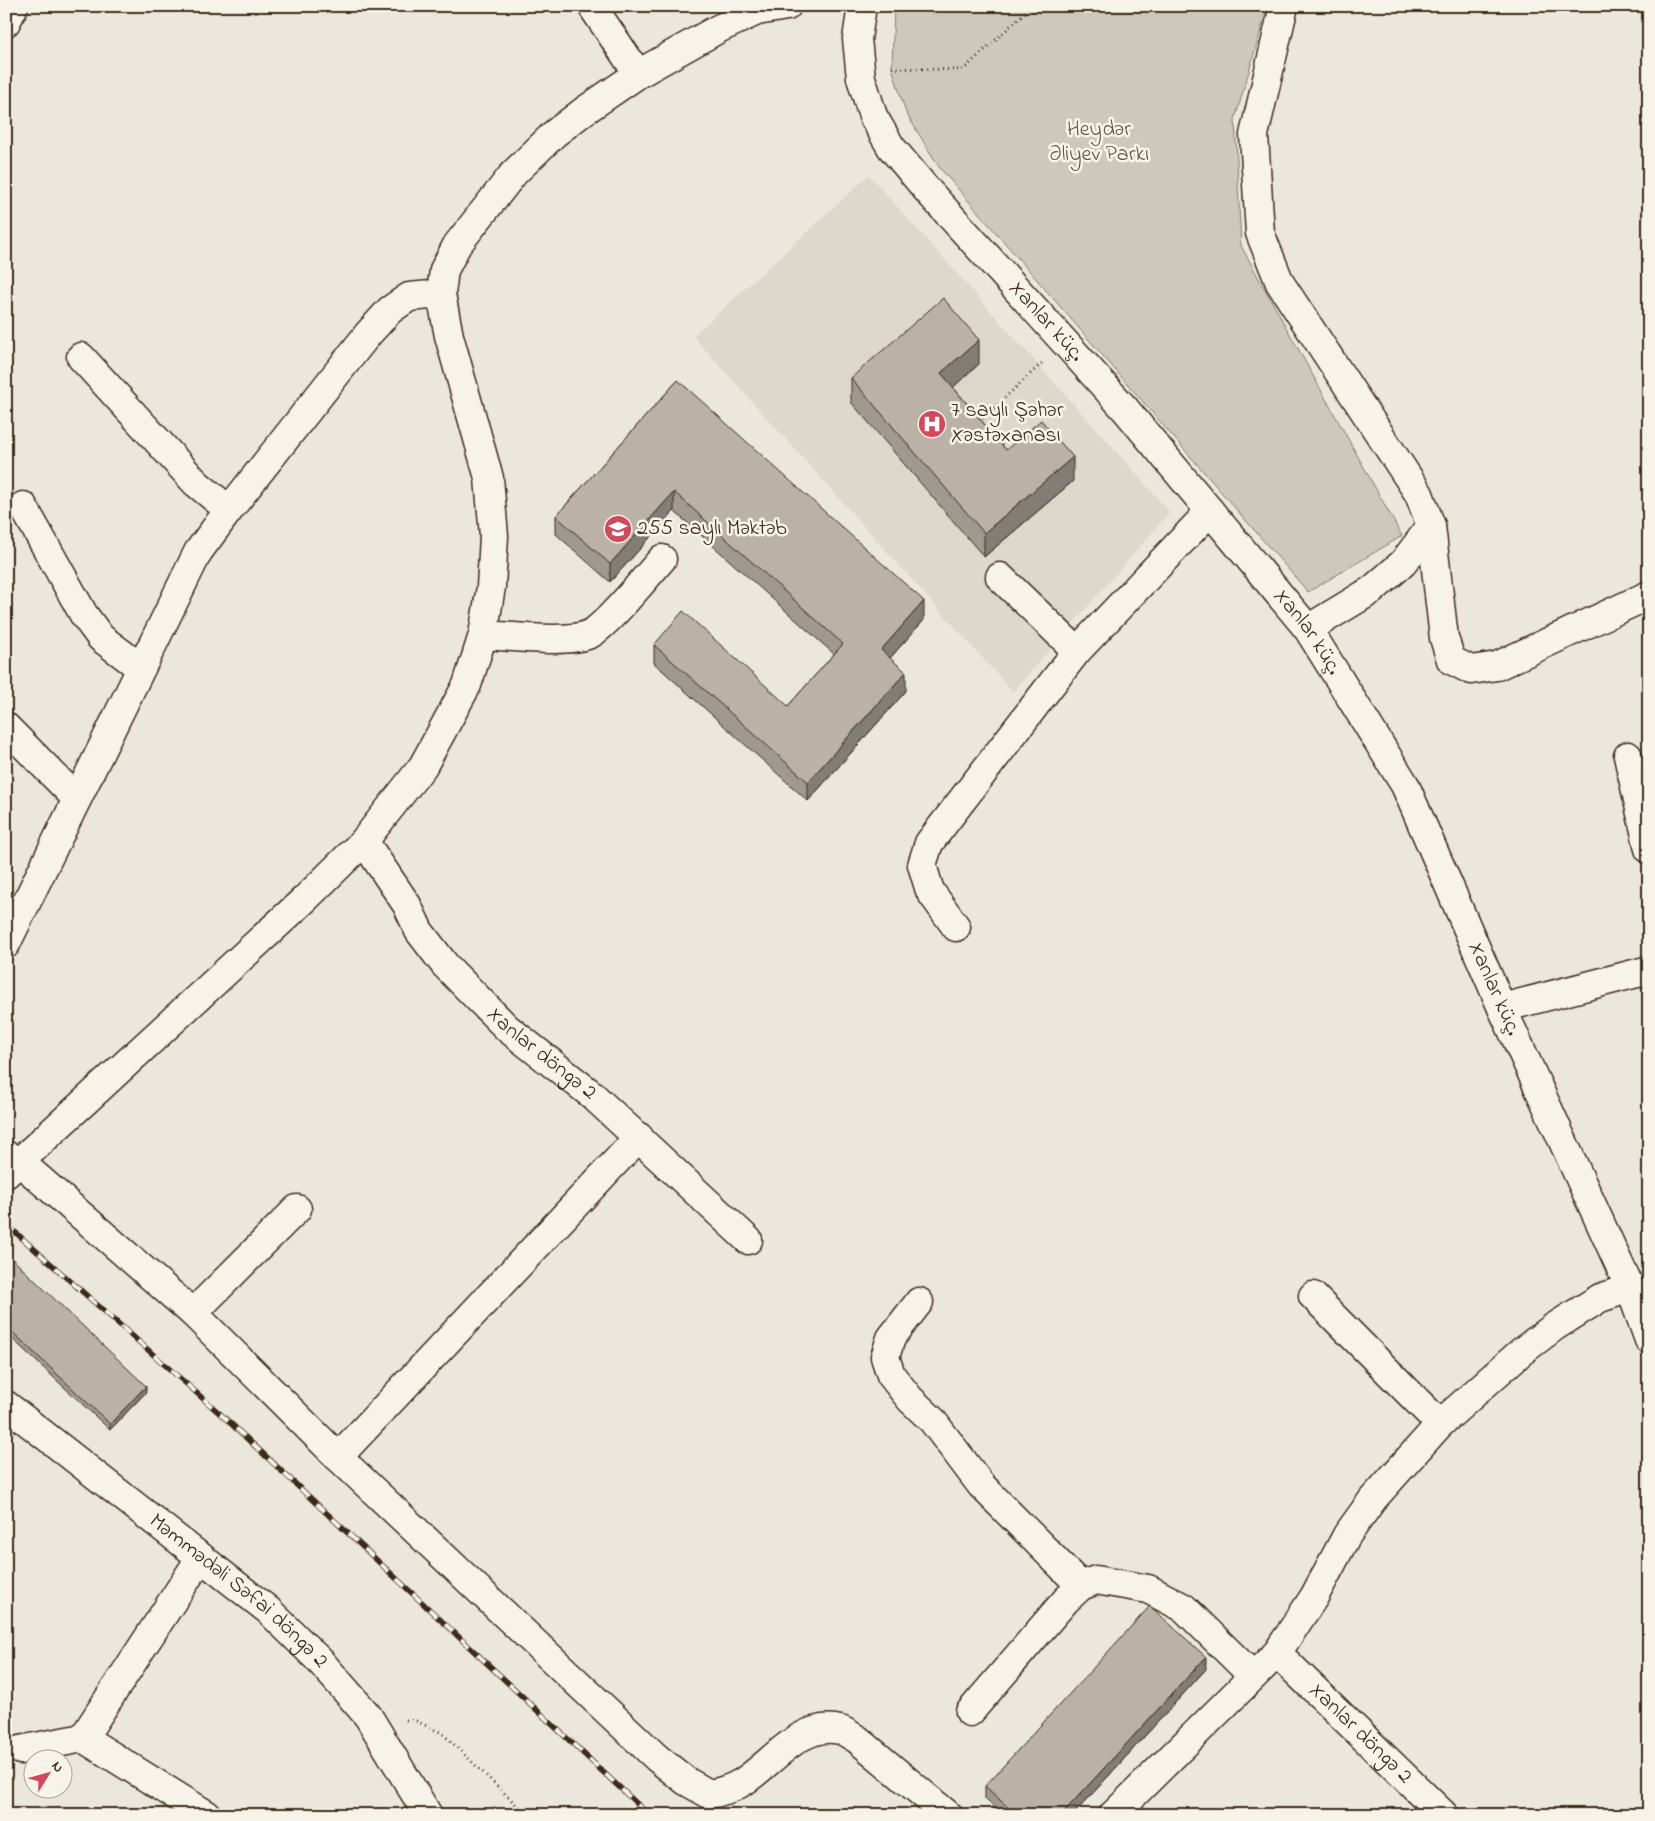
<svg xmlns="http://www.w3.org/2000/svg" width="1655" height="1821" viewBox="0 0 1655 1821" font-family="'Indie Flower',sans-serif">
	<style>
		.built { fill: #ddd7cc }
		.green { fill: #cec8bc; stroke: #84796d }
		.lines { fill: none; stroke-linecap: round; stroke-linejoin: round }
		.minor-casing { stroke: #3b2a1e; stroke-width: 31 }
		.major-casing { stroke: #3b2a1e; stroke-width: 31 }
		.path { stroke: #3b2a1e; stroke-width: 3; stroke-dasharray: 1 4; stroke-linecap: butt }
		.minor { stroke: #f7f3e8; stroke-width: 28 }
		.major { stroke: #f7f3e8; stroke-width: 28 }
		.rail-casing { stroke: #3b2a1e; stroke-width: 5.5 }
		.rail { stroke: #f7f3e8; stroke-width: 4; stroke-dasharray: 11; stroke-linecap: butt }
		.wall { fill: #a09990; stroke: #3b2a1e }
		.shaded-wall { fill: #827d75; stroke: #3b2a1e }
		.building { fill: #bab2a7; stroke: #3b2a1e }
		.labels { text-anchor: middle; dominant-baseline: central; stroke-width: 5; stroke-linejoin: round; paint-order: stroke }
		.park-label { font-size: 22px; fill: #605246; stroke: #f7f3e8 }
		.street-label { font-size: 22px; fill: #3b2a1e; stroke: #f7f3e8 }
		.poi-label { font-size: 22px; fill: #3b2a1e; stroke: #f7f3e8; text-anchor: start }
	</style>
	<rect width="100%" height="100%" fill="#ece7dc"/>
	<filter id="ink" filterUnits="userSpaceOnUse"><feTurbulence type="fractalNoise" baseFrequency=".02" numOctaves="2"/><feDisplacementMap in="SourceGraphic" scale="10" xChannelSelector="R" yChannelSelector="G"/><feConvolveMatrix kernelMatrix="1 2 1 2 8 2 1 2 1" color-interpolation-filters="sRGB"/></filter>
	<g filter="url(#ink)">
		<!-- built -->
		<path class="built" d="M869 175 1170 512 1013 692 693 336Z"/>
		<!-- green -->
		<path class="green" d="M894 6H1268L1235 119 1241 246 1402 536 1308 592 939 167 906 113 892 68Z"/>
		<g class="lines">
			<defs>
				<g id="minor">
					<path d="M592 6 638 74"/>
					<path d="M1284 6 1254 135 1260 233 1280 283 1419 494 1431 526 1403 563 1372 590 1308 629"/>
					<path d="M6 22 14 6"/>
					<path d="M81 357 196 483 229 510"/>
					<path d="M23 506 84 615 101 638 141 668"/>
					<path d="M1431 526 1444 638 1451 660 1471 670 1497 666 1649 595"/>
					<path d="M1000 577 1077 651"/>
					<path d="M483 635C510 636 567 644 590 634 607 625 647 576 662 559"/>
					<path d="M6 727 77 799"/>
					<path d="M1628 756 1649 849"/>
					<path id="s1" d="M364 841 407 905 419 931 445 965 507 1028 591 1094 748 1240"/>
					<path d="M956 927 930 891 922 865 929 843 1077 651 1210 511"/>
					<path d="M6 944 198 552 229 510 368 334 390 310 409 297 441 294"/>
					<path d="M1502 1008 1649 970"/>
					<path d="M6 1155 20 1162 193 1313 338 1457 657 1758 686 1781 709 1794C721 1792 731 1789 741 1783 770 1766 801 1720 840 1730 845 1731 851 1736 857 1739L948 1815"/>
					<path d="M6 1174 305 899 364 841 423 766 467 685 483 635 491 587 494 536 489 478 449 336 441 294 444 270 457 245 514 173 554 134 584 111 638 74 718 29 757 11 787 6"/>
					<path d="M1313 1296 1440 1424"/>
					<path d="M919 1302 891 1338 885 1357 891 1375 910 1399 932 1420 981 1485 1081 1586"/>
					<path d="M193 1313 297 1209"/>
					<path id="s2" d="M6 1405 268 1610 319 1660 368 1716 428 1815"/>
					<path d="M338 1457 639 1137"/>
					<path d="M201 1557 83 1738 207 1815"/>
					<path id="s3" d="M1277 1653 1444 1815"/>
					<path d="M970 1712 1066 1600 1081 1586 1096 1580 1148 1589 1184 1608 1253 1676"/>
					<path d="M20 1750 83 1738"/>
					<path d="M1113 1815 1277 1653 1314 1597 1347 1535 1373 1499 1440 1424 1521 1352 1554 1327 1600 1298 1630 1288"/>
				</g>
				<g id="major">
					<path id="s4" d="M862 6 857 39 861 78 873 116 891 147 927 190 1126 410 1308 629 1405 785 1502 1008 1630 1288 1649 1340"/>
				</g>
			</defs>
			<!-- minor casing -->
			<use href="#minor" class="minor-casing"/>
			<!-- major casing -->
			<use href="#major" class="major-casing"/>
			<!-- path -->
			<g class="path">
				<path d="M892 68 963 70 1032 6"/>
				<path d="M979 422 1042 363"/>
				<path d="M406 1720 416 1721 442 1733 527 1815"/>
			</g>
			<!-- minor -->
			<use href="#minor" class="minor"/>
			<!-- major -->
			<use href="#major" class="major"/>
			<defs>
				<path id="rail" d="M6 1224 226 1419 649 1815"/>
			</defs>
			<!-- rail casing -->
			<use href="#rail" class="rail-casing"/>
			<!-- rail -->
			<use href="#rail" class="rail"/>
		</g>
		<!-- wall -->
		<g class="wall">
			<path d="M979 364 953 387 1006 450 1073 481 984 557 851 402V378Z"/>
			<path d="M678 380 924 620 890 658 906 691 808 801 654 663V645L788 706 834 654 674 511 610 582 556 534V516Z"/>
			<path d="M6 1253 146 1392 110 1430 6 1333Z"/>
			<path d="M1206 1669 1073 1815H1002L985 1799V1786Z"/>
		</g>
		<!-- shaded-wall -->
		<g class="shaded-wall">
			<path d="M979 340V364L941 398V373Z"/>
			<path d="M1073 457V481L984 557V533Z"/>
			<path d="M674 492V511L610 582V564Z"/>
			<path d="M924 601V620L881 668V650Z"/>
			<path d="M906 672V691L808 801V782Z"/>
			<path d="M146 1386V1392L110 1430V1424Z"/>
			<path d="M1206 1657V1669L1073 1815H1061Z"/>
		</g>
		<!-- building -->
		<g class="building">
			<path d="M943 298 979 340 941 373 1006 450 1041 420 1073 457 984 533 851 378Z"/>
			<path d="M678 380 924 601 881 650 906 672 808 782 654 645 683 611 788 706 843 644 674 492 610 564 556 516Z"/>
			<path d="M6 1253 146 1386 110 1424 6 1326Z"/>
			<path d="M1150 1606 1206 1657 1061 1815H1016L985 1786Z"/>
		</g>
	</g>
	<!-- icons -->
	<defs>
		<symbol id="hospital-disc" viewBox="-11 -11 22 22"><circle r="9.5" fill="#d1495b" stroke="#f7f3e8"/><path d="M-5-5h3v3.5h4V-5h3V5h-3V1.5h-4V5h-3Z" fill="#fff"/></symbol>
		<symbol id="school-disc" viewBox="-11 -11 22 22"><circle r="9.5" fill="#d1495b" stroke="#f7f3e8"/><path d="M0-5L7-2L0 1L-7-2ZM-4 1L0 2.5L4 1V4Q0 6-4 4Z" fill="#fff"/></symbol>
	</defs>
	<g fill-rule="evenodd">
		<use href="#hospital-disc" x="916" y="408" width="32" height="32"/>
		<use href="#school-disc" x="602" y="513" width="32" height="32"/>
	</g>
	<g class="labels">
		<!-- park labels -->
		<g class="park-label">
			<text x="1099" y="130">Heydər<tspan x="1099" dy="25">Əliyev Parkı</tspan></text>
		</g>
		<!-- street labels -->
		<g class="street-label">
			<text stroke="none"><textPath href="#s4" startOffset="382">Xanlar küç.</textPath></text>
			<text stroke="none"><textPath href="#s4" startOffset="788">Xanlar küç.</textPath></text>
			<text stroke="none"><textPath href="#s4" startOffset="1192">Xanlar küç.</textPath></text>
			<text stroke="none"><textPath href="#s1" startOffset="280">Xanlar döngə 2</textPath></text>
			<text stroke="none"><textPath href="#s2" startOffset="298">Məmmədəli Səfai döngə 2</textPath></text>
			<text stroke="none"><textPath href="#s3" startOffset="116">Xanlar döngə 2</textPath></text>
		</g>
		<!-- poi labels -->
		<g class="poi-label">
			<text x="951" y="411">7 saylı Şəhər<tspan x="951" dy="25">Xəstəxanası</tspan></text>
			<text x="637" y="529">255 saylı Məktəb</text>
		</g>
	</g>
	<!-- margin -->
	<rect width="1655" height="1821" fill="none" stroke="#f7f3e8" stroke-width="25"/>
	<rect x="12" y="12" width="1630" height="1796" fill="none" stroke="#3b2a1e" stroke-width="2" filter="url(#ink)"/>
	<!-- north arrow -->
	<g transform="translate(48 1774) rotate(53)"><circle r="24" fill="#f7f3e8" stroke="#aca397"/>
	<path d="M0-4L9 19L0 12L-9 19Z" fill="#d1495b"/>
	<text y="-8" font-size="14" font-weight="bold" text-anchor="middle" fill="#3b2a1e">N</text>
	</g>
</svg>
